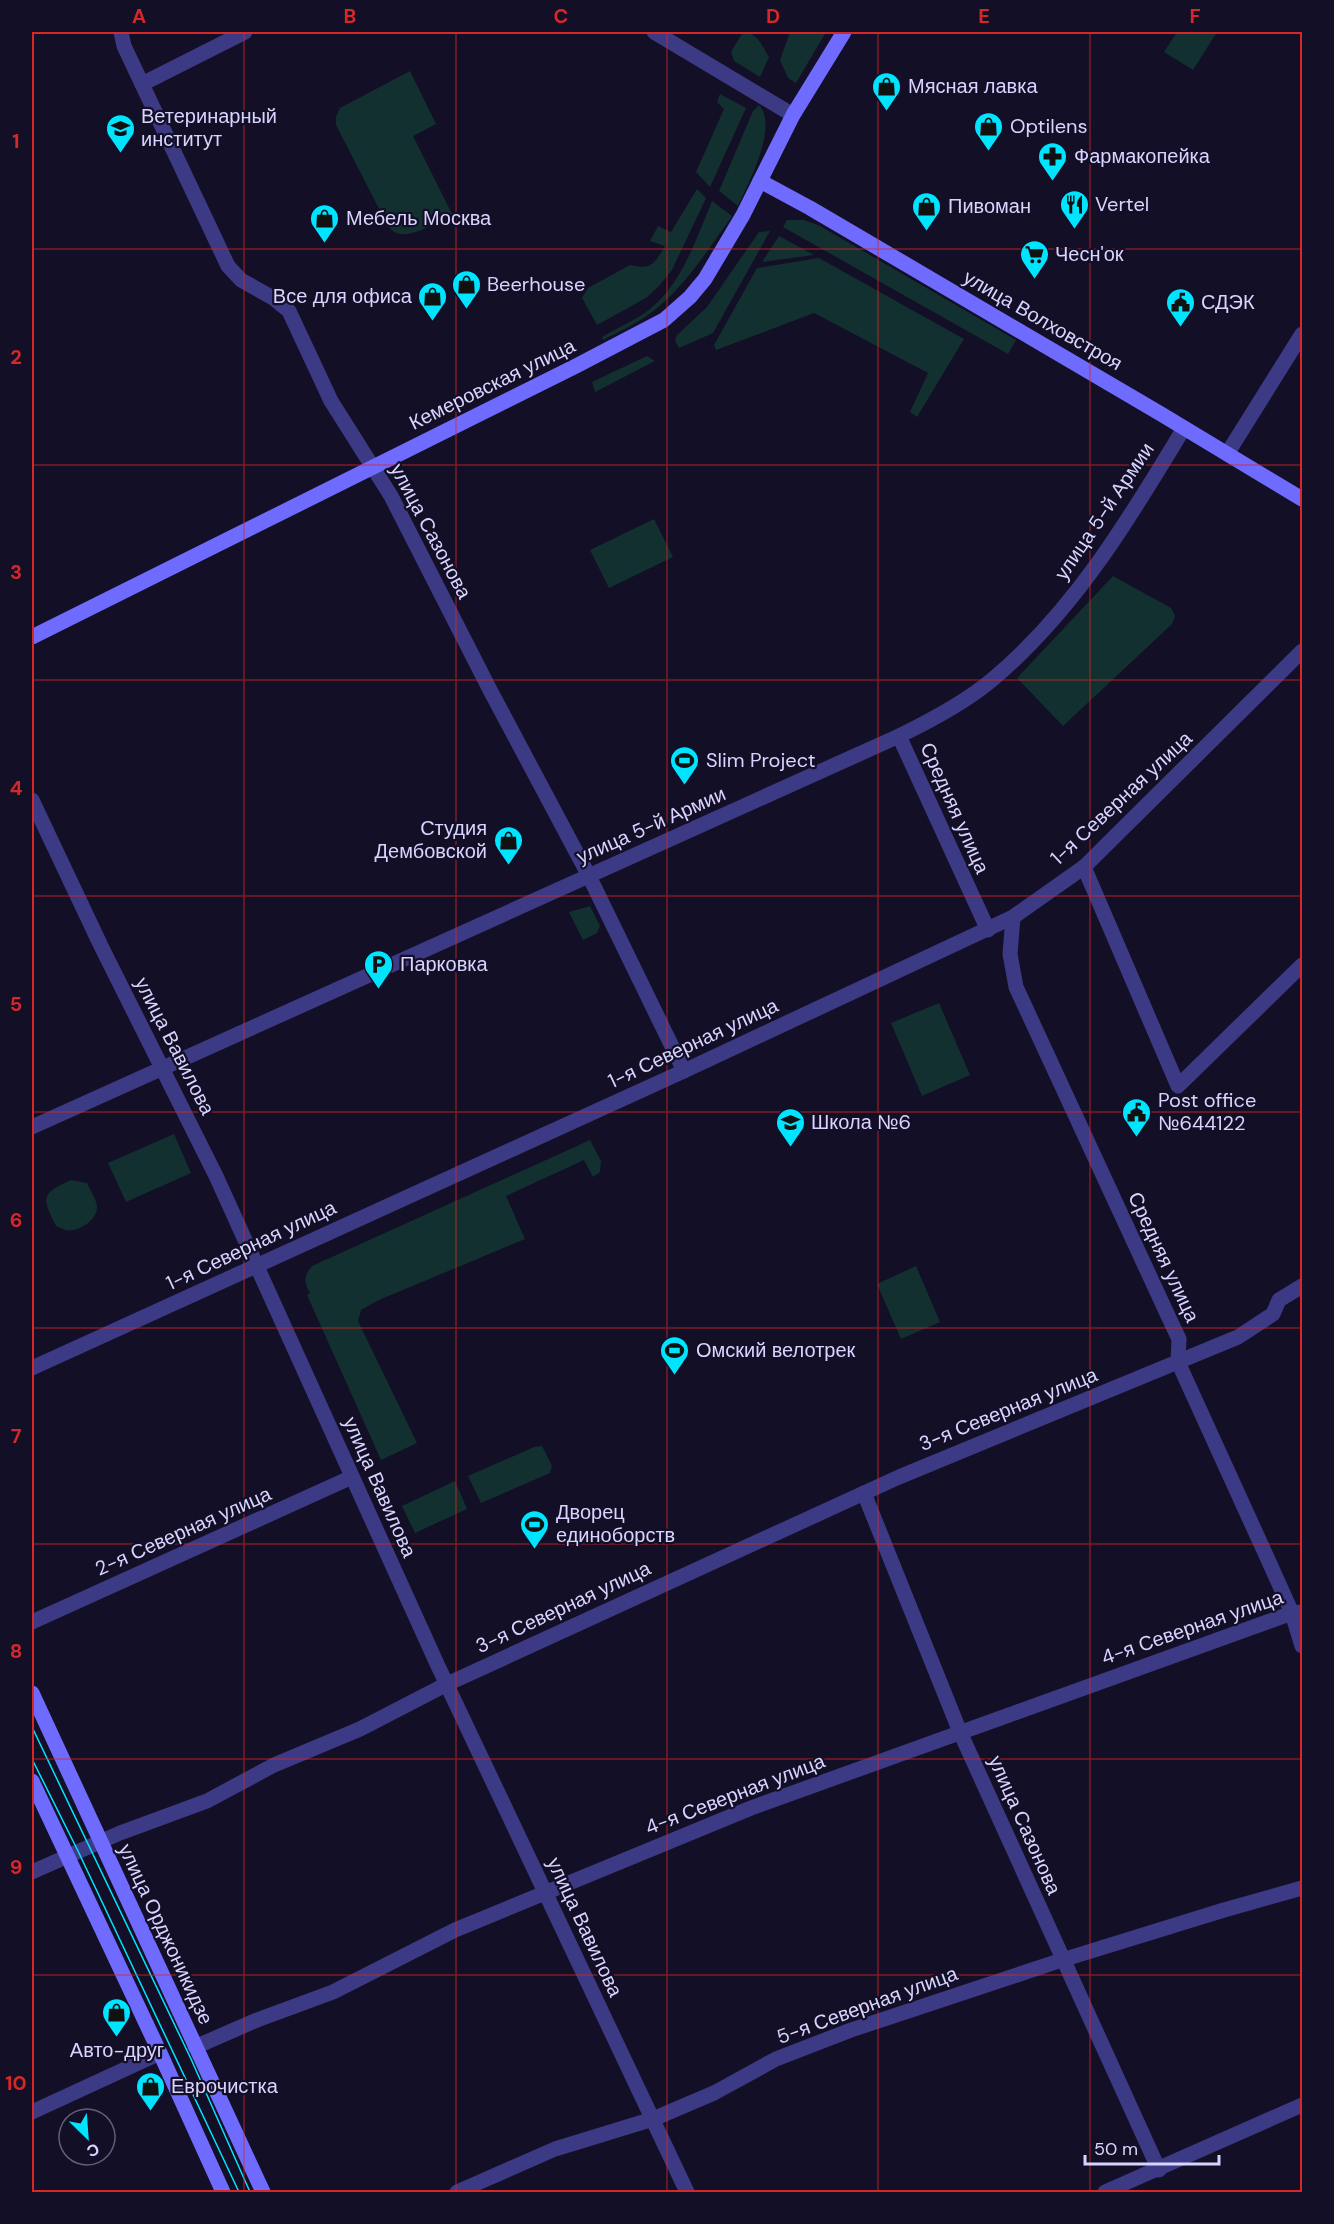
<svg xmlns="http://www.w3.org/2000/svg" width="1334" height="2224" viewBox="0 0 1334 2224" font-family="'DM Sans',sans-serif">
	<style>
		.green { fill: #12302f }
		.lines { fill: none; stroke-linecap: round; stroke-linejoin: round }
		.minor { stroke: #3d3a85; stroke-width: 15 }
		.tertiary { stroke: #3d3a85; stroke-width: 15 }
		.secondary { stroke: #6f6bff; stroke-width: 15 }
		.tram { stroke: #00e5ff; stroke-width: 1.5 }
		.grid { fill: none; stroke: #d62828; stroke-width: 1.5; stroke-opacity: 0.55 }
		.labels { text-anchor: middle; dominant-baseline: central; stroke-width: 4.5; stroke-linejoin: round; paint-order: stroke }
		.poi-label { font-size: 20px; fill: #d9d4ff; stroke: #130f26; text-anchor: start }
		.street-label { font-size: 20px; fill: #d9d4ff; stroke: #130f26 }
		.neatline { fill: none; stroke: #d62828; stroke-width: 2 }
		.grid-label { font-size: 20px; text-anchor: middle; font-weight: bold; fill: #d62828 }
	</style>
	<rect width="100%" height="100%" fill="#130f26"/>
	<!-- green -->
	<g class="green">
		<path d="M743 32C758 33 762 46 769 57L760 77 734 61 731 52Z"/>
		<path d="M790 32H826L796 83 788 78 780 60Z"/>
		<path d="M1177 32H1217L1193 70 1164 52Z"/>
		<path d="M410 71 436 124 413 136 452 214C435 222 403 247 388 226L336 125V117L340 108Z"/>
		<path d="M720 94 746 108 710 187 696 172 724 109 717 102Z"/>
		<path d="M759 105C779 126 748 184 738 206L719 191 753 111Z"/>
		<path d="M697 189 706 198 672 270 659 286 646 298 597 325 582 298 588 288 630 265C652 270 654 264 665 246L650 241 658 226 671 232Z"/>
		<path d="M712 201 732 216C707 251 683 290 648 315 634 325 618 332 603 340L602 337C617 328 636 320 650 309 683 282 696 239 712 201Z"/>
		<path d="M787 220H804L820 226 1016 340 1008 354 783 227Z"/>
		<path d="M770 231 713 333 679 348 675 341 677 335 707 307 759 232Z"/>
		<path d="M779 236 814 255 762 262Z"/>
		<path d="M819 258 964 339 917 417 910 412 928 373 814 313 716 350 714 345 757 268Z"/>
		<path d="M647 356 655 361 595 392 592 382Z"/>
		<path d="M654 519 673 557 609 588 590 550Z"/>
		<path d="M1113 576 1171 608 1175 616 1172 624 1063 726 1017 678Z"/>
		<path d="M590 906 600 926 597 933 583 940 569 912Z"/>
		<path d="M939 1003 970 1075 922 1096 891 1023Z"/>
		<path d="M174 1134 191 1173 126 1202 108 1163Z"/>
		<path d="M590 1140 601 1161 600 1172 593 1177 584 1160 506 1196 525 1239 379 1300 361 1310 358 1321 417 1443 381 1460 307 1295 310 1293C303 1281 304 1276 312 1266Z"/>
		<path d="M71 1180 87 1183C90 1190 96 1199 97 1206 98 1220 78 1233 65 1230 62 1229 59 1227 56 1226 42 1197 40 1194 71 1180Z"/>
		<path d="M916 1266 940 1322 901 1339 877 1284Z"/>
		<path d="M542 1446 552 1466 550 1473 481 1503 468 1476 534 1447Z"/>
		<path d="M455 1481 467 1509 415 1533 402 1506Z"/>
	</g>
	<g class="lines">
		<!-- minor -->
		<g class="minor">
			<path d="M121 32 124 46 228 266 241 280 273 298 289 311 331 401 391 496 490 690 589 876 684 1071"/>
			<path d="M142 84 245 32"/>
			<path d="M1227 454 1302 334"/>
			<path d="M899 736 988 930"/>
			<path d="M1084 867 1178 1086 1302 965"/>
			<path d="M1013 917 1010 954 1016 987 1170 1320 1179 1339 1178 1362 1270 1564 1292 1613 1302 1646"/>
			<path d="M32 1127 899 736C932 720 966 702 993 679 1074 611 1130 518 1184 428"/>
			<path d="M32 1368 684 1071 1013 917 1084 867 1302 651"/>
			<path d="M864 1493 960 1732 1159 2170"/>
			<path d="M32 1622 352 1477"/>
			<path d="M32 1872 120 1833 207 1801 274 1765 360 1729 447 1684 899 1477 1238 1337 1273 1314 1279 1300 1302 1286"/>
			<path d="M195 2047 257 2020 333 1992 455 1930 751 1808 1292 1613 1302 1612"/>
			<path d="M32 2112 160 2053"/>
			<path d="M457 2192 555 2149 653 2119 714 2093 776 2059 851 2030 1062 1960 1224 1910 1302 1888"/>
			<path d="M1105 2192 1302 2105"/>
		</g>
		<!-- tertiary -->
		<g class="tertiary">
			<path d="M654 32 793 115"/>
			<path d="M32 800 101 946 216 1176 438 1666 687 2192"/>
		</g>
		<!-- secondary -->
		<g class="secondary">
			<path d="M760 181 810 208 1161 414 1302 499"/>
			<path d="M32 637 576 366 664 320 690 297 705 279 743 215 793 115 844 32"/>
			<path d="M32 1693 263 2192"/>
			<path d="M32 1781 160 2053 223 2192"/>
		</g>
		<!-- tram -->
		<g class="tram">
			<path d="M32 1727 191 2059 250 2192"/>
			<path d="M32 1759 78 1851 239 2192"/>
		</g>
	</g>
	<!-- grid -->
	<path class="grid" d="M244 32V2192M456 32V2192M667 32V2192M878 32V2192M1090 32V2192M32 249H1302M32 465H1302M32 680H1302M32 896H1302M32 1112H1302M32 1328H1302M32 1544H1302M32 1759H1302M32 1975H1302"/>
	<!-- icons -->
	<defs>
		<symbol id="shop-pin" viewBox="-11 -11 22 30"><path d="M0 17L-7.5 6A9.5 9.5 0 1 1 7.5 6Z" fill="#00e5ff" stroke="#130f26"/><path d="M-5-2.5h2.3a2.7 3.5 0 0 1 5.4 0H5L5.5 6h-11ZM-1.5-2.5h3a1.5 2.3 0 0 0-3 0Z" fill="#111"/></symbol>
		<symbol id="university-pin" viewBox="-11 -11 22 30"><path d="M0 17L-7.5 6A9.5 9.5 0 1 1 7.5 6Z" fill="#00e5ff" stroke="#130f26"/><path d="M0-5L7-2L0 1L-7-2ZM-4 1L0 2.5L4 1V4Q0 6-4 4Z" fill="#111"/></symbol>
		<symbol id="pharmacy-pin" viewBox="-11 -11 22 30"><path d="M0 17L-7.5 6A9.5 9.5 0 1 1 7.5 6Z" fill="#00e5ff" stroke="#130f26"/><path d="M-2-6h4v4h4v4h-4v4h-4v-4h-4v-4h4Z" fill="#111"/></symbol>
		<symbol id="restaurant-pin" viewBox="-11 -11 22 30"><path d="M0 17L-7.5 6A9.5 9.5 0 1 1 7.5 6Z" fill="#00e5ff" stroke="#130f26"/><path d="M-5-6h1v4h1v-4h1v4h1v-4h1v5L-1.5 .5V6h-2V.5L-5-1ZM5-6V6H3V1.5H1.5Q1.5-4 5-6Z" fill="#111"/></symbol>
		<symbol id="supermarket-pin" viewBox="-11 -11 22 30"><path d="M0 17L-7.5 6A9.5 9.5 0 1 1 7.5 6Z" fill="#00e5ff" stroke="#130f26"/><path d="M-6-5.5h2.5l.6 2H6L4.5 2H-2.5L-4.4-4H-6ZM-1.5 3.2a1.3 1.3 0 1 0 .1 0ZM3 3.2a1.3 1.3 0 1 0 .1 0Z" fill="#111"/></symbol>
		<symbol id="civic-pin" viewBox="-11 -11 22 30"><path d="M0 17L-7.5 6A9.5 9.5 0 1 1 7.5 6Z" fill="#00e5ff" stroke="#130f26"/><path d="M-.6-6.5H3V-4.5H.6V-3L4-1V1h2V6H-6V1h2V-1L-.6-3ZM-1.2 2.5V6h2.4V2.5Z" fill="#111"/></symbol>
		<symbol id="stadium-pin" viewBox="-11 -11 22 30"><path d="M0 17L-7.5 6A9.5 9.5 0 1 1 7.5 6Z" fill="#00e5ff" stroke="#130f26"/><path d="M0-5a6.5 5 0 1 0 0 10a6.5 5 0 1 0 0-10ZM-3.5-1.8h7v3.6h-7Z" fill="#111"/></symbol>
		<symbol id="parking-pin" viewBox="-11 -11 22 30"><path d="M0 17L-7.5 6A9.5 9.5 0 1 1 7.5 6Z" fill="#00e5ff" stroke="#130f26"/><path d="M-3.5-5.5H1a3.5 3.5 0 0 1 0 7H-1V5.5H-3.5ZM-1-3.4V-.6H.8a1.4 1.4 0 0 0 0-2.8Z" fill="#111"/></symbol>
		<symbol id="school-pin" viewBox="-11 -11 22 30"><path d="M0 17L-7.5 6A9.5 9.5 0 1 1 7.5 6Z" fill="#00e5ff" stroke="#130f26"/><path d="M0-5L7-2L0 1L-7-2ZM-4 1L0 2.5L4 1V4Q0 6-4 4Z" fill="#111"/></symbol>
	</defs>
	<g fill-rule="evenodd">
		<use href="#shop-pin" x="870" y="70" width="33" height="45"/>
		<use href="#shop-pin" x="972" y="110" width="33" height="45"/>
		<use href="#university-pin" x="104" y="112" width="33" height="45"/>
		<use href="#pharmacy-pin" x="1036" y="140" width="33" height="45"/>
		<use href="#restaurant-pin" x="1058" y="188" width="33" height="45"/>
		<use href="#shop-pin" x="910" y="190" width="33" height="45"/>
		<use href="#shop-pin" x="308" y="202" width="33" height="45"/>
		<use href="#supermarket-pin" x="1018" y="238" width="33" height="45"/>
		<use href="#shop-pin" x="450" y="268" width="33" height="45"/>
		<use href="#shop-pin" x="416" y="280" width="33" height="45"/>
		<use href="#civic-pin" x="1164" y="286" width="33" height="45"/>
		<use href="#stadium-pin" x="668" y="744" width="33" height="45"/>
		<use href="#shop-pin" x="492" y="824" width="33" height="45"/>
		<use href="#parking-pin" x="362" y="948" width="33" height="45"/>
		<use href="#civic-pin" x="1120" y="1096" width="33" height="45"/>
		<use href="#school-pin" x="774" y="1106" width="33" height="45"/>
		<use href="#stadium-pin" x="658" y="1334" width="33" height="45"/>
		<use href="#stadium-pin" x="518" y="1508" width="33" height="45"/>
		<use href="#shop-pin" x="100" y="1996" width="33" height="45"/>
		<use href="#shop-pin" x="134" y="2070" width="33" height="45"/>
	</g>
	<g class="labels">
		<!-- poi labels -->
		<g class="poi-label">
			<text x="908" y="86">Мясная лавка</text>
			<text x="141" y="116">Ветеринарный<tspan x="141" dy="23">институт</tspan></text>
			<text x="1010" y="126">Optilens</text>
			<text x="1074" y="156">Фармакопейка</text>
			<text x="1095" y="204">Vertel</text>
			<text x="948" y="206">Пивоман</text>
			<text x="346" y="218">Мебель Москва</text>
			<text x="1055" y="254">Чесн'ок</text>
			<text x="487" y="284">Beerhouse</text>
			<text x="412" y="296" text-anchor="end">Все для офиса</text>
			<text x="1201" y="302">СДЭК</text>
			<text x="706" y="760">Slim Project</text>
			<text x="487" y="828" text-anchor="end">Студия<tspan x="487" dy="23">Дембовской</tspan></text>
			<text x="400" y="964">Парковка</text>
			<text x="1158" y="1100">Post office<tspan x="1158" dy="23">№644122</tspan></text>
			<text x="811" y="1122">Школа №6</text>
			<text x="696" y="1350">Омский велотрек</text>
			<text x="556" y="1512">Дворец<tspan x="556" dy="23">единоборств</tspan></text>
			<text x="117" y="2050" text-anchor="middle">Авто-друг</text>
			<text x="171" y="2086">Еврочистка</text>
		</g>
		<!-- street labels -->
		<g class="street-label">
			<text transform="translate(1043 320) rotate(30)">улица Волховстроя</text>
			<text transform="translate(492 384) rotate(-26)">Кемеровская улица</text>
			<text transform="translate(1104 511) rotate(-56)">улица 5-й Армии</text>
			<text transform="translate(431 531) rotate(62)">улица Сазонова</text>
			<text transform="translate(1121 798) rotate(-43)">1-я Северная улица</text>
			<text transform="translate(955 808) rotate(66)">Средняя улица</text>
			<text transform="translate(651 825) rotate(-24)">улица 5-й Армии</text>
			<text transform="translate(693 1043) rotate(-25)">1-я Северная улица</text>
			<text transform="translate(175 1046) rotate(63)">улица Вавилова</text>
			<text transform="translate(251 1245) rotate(-25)">1-я Северная улица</text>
			<text transform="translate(1164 1257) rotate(65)">Средняя улица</text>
			<text transform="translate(1008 1409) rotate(-22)">3-я Северная улица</text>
			<text transform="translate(380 1487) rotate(66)">улица Вавилова</text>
			<text transform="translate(183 1531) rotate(-24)">2-я Северная улица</text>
			<text transform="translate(563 1607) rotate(-25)">3-я Северная улица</text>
			<text transform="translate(1192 1627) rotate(-19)">4-я Северная улица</text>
			<text transform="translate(735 1794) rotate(-21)">4-я Северная улица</text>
			<text transform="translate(1025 1825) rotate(66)">улица Сазонова</text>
			<text transform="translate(585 1927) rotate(65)">улица Вавилова</text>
			<text transform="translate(166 1934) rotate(65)">улица Орджоникидзе</text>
			<text transform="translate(867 2005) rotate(-20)">5-я Северная улица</text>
		</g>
	</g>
	<!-- border -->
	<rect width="1334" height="2224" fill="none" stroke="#130f26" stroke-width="66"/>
	<!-- north arrow -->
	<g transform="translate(87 2137) rotate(155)"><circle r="28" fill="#130f26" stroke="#625e7d" stroke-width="1.5"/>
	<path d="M0-4.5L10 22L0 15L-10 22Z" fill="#00e5ff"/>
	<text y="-9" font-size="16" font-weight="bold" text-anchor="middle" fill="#d9d4ff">С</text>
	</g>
	<!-- scale -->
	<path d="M1085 2155v9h134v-9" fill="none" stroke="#d9d4ff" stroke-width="3"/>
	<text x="1094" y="2155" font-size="18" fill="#d9d4ff" stroke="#130f26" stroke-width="4.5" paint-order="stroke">50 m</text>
	<rect x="33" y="33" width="1268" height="2158" class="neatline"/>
	<g class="grid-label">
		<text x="139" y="23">A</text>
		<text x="350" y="23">B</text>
		<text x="561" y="23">C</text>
		<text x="773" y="23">D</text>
		<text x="984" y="23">E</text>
		<text x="1195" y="23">F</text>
		<text x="16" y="148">1</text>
		<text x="16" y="364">2</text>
		<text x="16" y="579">3</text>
		<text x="16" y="795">4</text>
		<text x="16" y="1011">5</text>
		<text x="16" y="1227">6</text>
		<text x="16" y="1443">7</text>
		<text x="16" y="1658">8</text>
		<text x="16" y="1874">9</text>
		<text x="16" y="2090">10</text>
	</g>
</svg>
